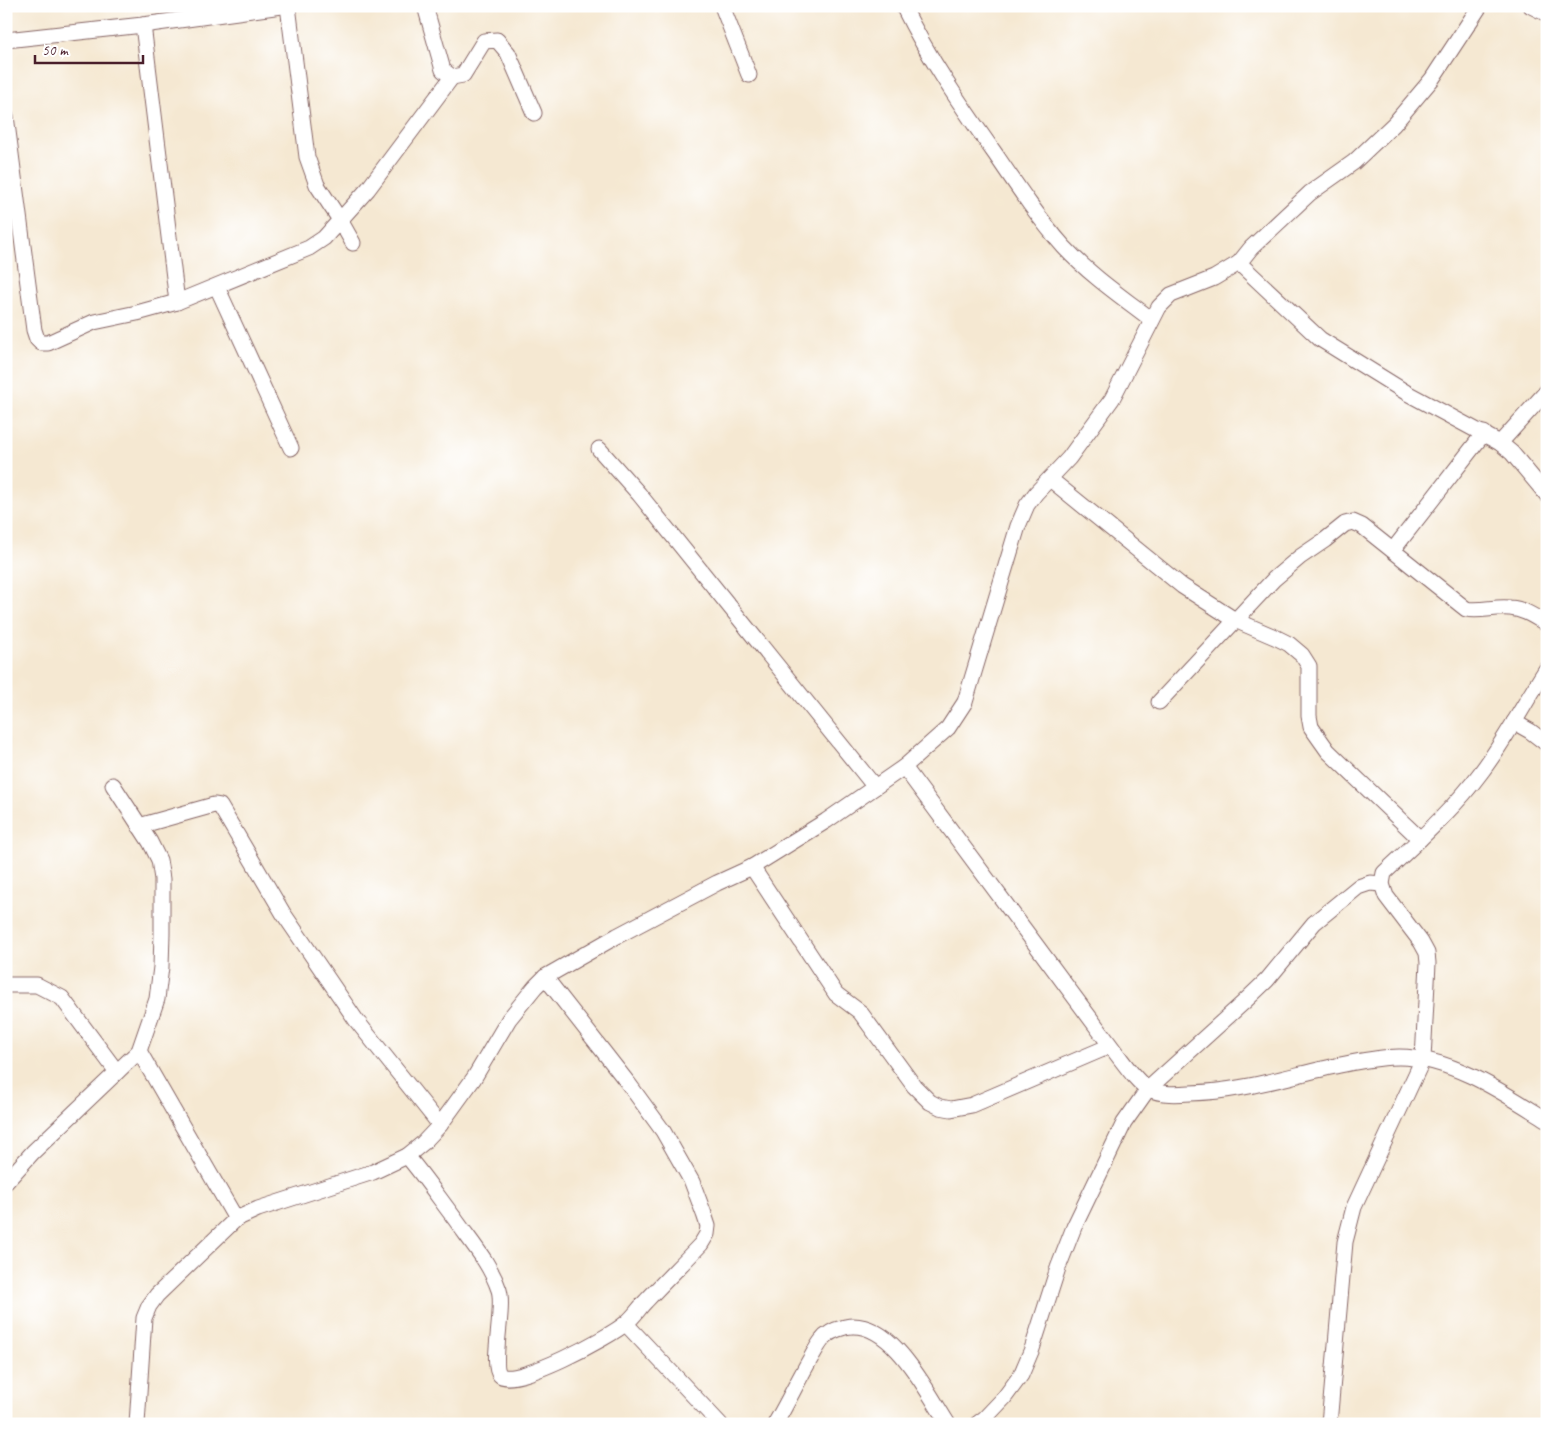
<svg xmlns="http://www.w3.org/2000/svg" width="1553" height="1430" viewBox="0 0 1553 1430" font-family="Caveat,sans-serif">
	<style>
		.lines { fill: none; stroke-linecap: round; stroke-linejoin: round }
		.minor-casing { stroke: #866565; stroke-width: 17 }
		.minor { stroke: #fff; stroke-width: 15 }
	</style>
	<rect width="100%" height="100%" fill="#fff"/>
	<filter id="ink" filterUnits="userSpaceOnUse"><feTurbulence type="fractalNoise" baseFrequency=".02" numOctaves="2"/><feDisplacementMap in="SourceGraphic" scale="10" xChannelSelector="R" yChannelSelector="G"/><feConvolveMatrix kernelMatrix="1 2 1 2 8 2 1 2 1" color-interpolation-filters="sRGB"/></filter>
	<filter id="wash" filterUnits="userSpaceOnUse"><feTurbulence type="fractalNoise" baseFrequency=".0096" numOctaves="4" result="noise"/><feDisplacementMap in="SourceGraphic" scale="20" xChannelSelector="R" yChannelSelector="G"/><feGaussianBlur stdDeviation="1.12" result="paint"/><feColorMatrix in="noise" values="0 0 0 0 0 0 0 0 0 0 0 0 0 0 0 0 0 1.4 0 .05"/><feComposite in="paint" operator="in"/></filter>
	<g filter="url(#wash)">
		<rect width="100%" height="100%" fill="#f5e8d2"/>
	</g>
	<g filter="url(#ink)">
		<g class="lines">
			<defs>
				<g id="minor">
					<path d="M288 6 307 157 317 185 340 220 353 243"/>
					<path d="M425 6 443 70 452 77"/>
					<path d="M722 6 749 75"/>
					<path d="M903 6C929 59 962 107 996 155 1017 186 1039 219 1064 247 1090 275 1122 297 1152 320"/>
					<path d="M1531 6 1547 14"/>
					<path d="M143 25 177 302"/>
					<path d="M6 40 143 25 282 6"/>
					<path d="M6 116 34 330 37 339 41 343H48L94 322 137 313 177 302 309 248 324 238 368 189 452 77 463 75 484 41 497 40 508 53 534 113"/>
					<path d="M1239 263 1320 339 1407 393 1500 443 1512 453 1547 495"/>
					<path d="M217 287 291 448"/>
					<path d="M1500 443 1547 391"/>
					<path d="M599 449 639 494 875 787"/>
					<path d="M1050 479 1182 586 1235 620 1277 638 1289 644 1302 655 1309 666V716L1311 727 1328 751 1420 839"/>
					<path d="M1393 550 1484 433"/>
					<path d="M1159 702 1274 579 1300 557 1325 540 1345 524 1353 522 1362 526 1466 609C1481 612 1495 606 1510 608 1524 609 1535 617 1547 624"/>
					<path d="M1514 722 1530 731 1547 744"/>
					<path d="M904 767 1116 1053C1124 1063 1138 1084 1149 1089 1162 1095 1177 1094 1190 1093 1245 1092 1297 1073 1350 1063 1366 1060 1383 1057 1399 1057 1451 1057 1504 1093 1547 1120"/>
					<path d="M139 826 214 805 220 806 283 913 356 1020 440 1125"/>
					<path d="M752 867 836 994 860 1012 914 1086 930 1102 940 1107 951 1109 972 1105 1110 1046"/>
					<path d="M6 985H37L62 998 117 1072"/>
					<path d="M139 1051 236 1219"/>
					<path d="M407 1156C424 1176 439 1198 455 1219 471 1242 490 1263 499 1290 505 1309 490 1365 500 1375 513 1389 612 1336 626 1323 634 1317 639 1308 646 1301 664 1282 683 1263 701 1244L707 1234 708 1226 704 1214 692 1182 663 1131 628 1083 545 977"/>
					<path d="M6 1182 33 1152 139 1051 157 999 161 967 162 933V879L159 860 150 842 113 785"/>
					<path d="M626 1324 720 1424"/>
					<path d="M137 1424 144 1318 149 1306 157 1295 236 1219 258 1209 373 1172 407 1156 423 1143 440 1125 474 1078 509 1019 535 987 545 977 617 936 717 883 752 867 826 821 904 767 948 728 965 702 1018 526 1027 505 1036 493 1069 458 1112 399 1159 307 1171 295 1214 278 1239 263 1251 248 1310 193 1354 162 1394 124 1432 79 1480 6"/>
					<path d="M775 1424C788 1402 799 1378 812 1356 815 1351 818 1345 822 1340 827 1333 837 1329 845 1327 891 1317 927 1392 948 1424"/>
					<path d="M977 1424 985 1418 1004 1398 1021 1375 1032 1349 1058 1268 1074 1227 1124 1123 1148 1089 1244 1002 1267 980 1314 923 1358 887 1370 883 1382 884"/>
					<path d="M1329 1424 1345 1242 1354 1207 1423 1059 1428 963 1427 953 1421 942 1386 896 1382 884 1384 873C1418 841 1454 809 1482 771 1506 739 1525 702 1547 668"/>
				</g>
			</defs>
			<!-- minor casing -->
			<use href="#minor" class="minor-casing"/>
			<!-- minor -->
			<use href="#minor" class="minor"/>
		</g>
	</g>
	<!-- margin -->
	<rect width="1553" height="1430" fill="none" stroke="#fff" stroke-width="25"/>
	<!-- scale -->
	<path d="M35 55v8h108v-8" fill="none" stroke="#4a1f2b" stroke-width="2.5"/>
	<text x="42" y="55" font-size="15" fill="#4a1f2b" stroke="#ffffff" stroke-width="4" paint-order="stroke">50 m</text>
</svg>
